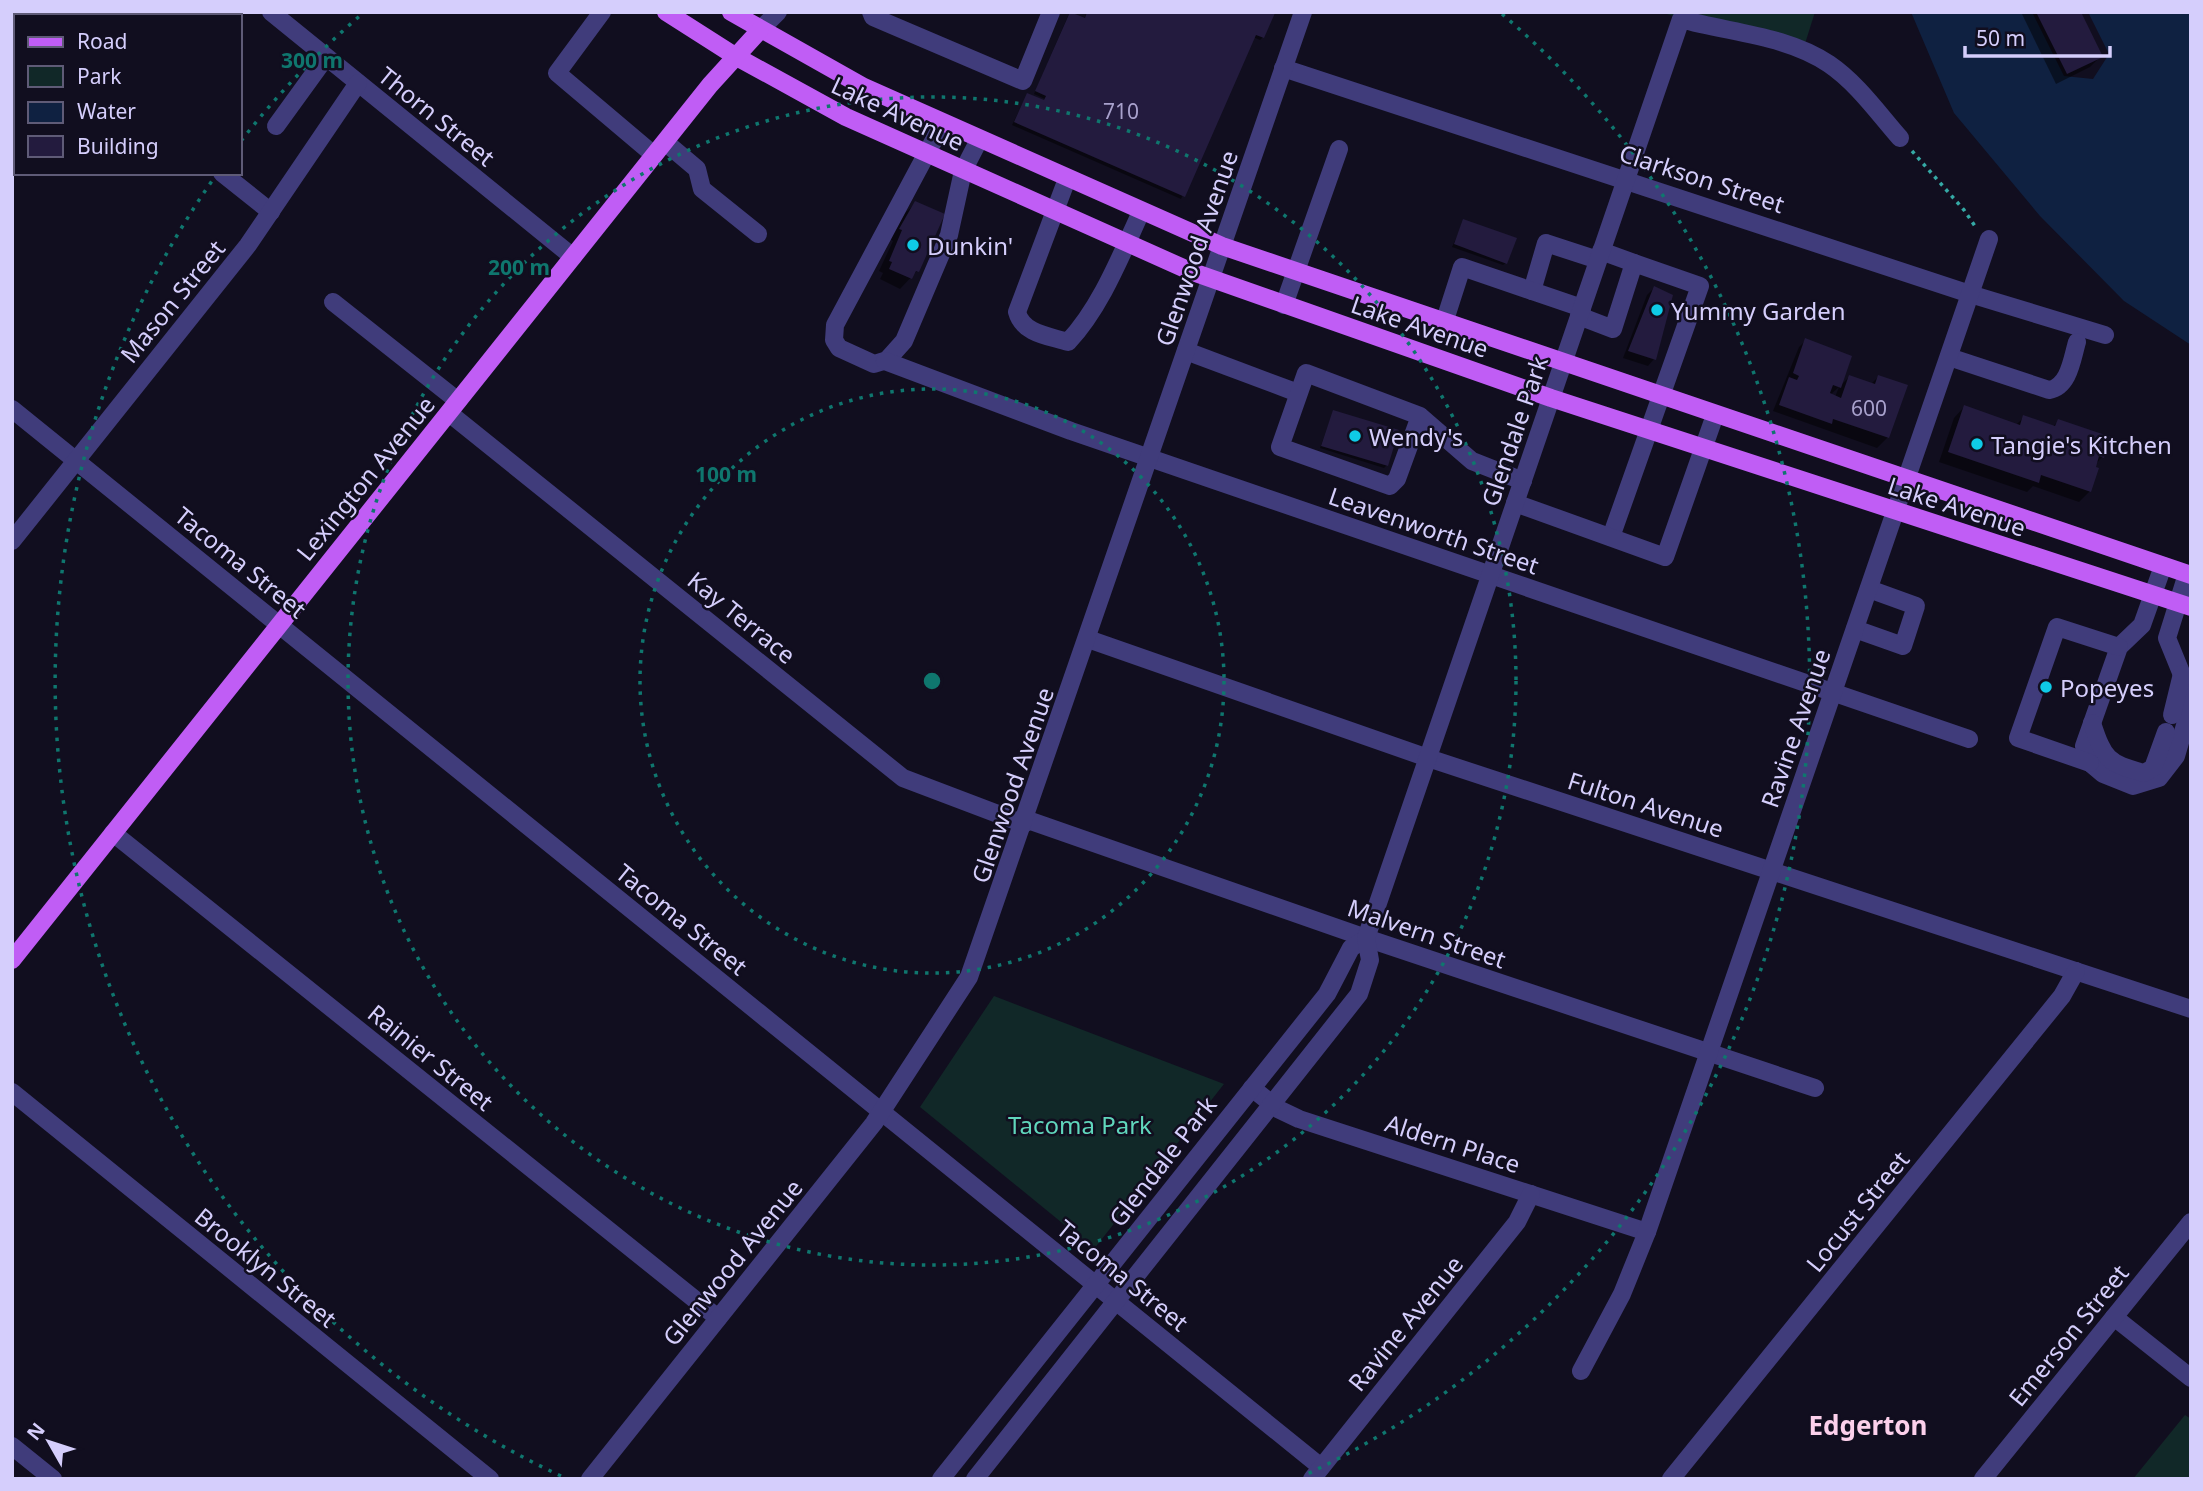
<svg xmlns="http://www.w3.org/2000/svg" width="2203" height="1491" viewBox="0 0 2203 1491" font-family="'Noto Sans',sans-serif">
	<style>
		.green { fill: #112828 }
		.water { fill: #0f2141 }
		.shadow { fill: #0007 }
		.building { fill: #231b3e }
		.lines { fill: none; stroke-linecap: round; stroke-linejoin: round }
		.path { stroke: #35a9a5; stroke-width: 3.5; stroke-dasharray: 3.5 5; stroke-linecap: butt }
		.minor { stroke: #403c7b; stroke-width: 18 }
		.major { stroke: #c05df5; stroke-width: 18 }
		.ring { fill: none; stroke: #0f766e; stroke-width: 3.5; stroke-dasharray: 3.5 7 }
		.poi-dot { fill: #0fcbe7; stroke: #110e1f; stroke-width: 2.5 }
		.labels { text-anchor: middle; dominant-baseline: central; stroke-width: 5; stroke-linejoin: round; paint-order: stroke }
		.number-label { font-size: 21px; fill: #a8a1cc }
		.street-label { font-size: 24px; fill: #d5cefc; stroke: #110e1f }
		.poi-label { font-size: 24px; fill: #d5cefc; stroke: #110e1f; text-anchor: start }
		.park-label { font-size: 24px; fill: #60d6bc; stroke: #110e1f }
		.neighbourhood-label { font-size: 26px; font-weight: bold; fill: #fcd0eb; stroke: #110e1f }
		.centre { fill: #0f766e; stroke: #110e1f; stroke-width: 3.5 }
		.ring-label { font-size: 21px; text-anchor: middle; font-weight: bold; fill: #0f766e; stroke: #110e1f; stroke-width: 5; stroke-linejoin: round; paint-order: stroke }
	</style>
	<rect width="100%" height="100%" fill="#110e1f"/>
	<!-- green -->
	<g class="green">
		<path d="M1659 12H1815L1803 50Z"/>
		<path d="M994 996 1224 1084 1094 1249 920 1107Z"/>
		<path d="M2185 1415 2191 1419V1479H2133Z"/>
	</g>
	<!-- water -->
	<path class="water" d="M1911 12H2032L2064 76 2093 79 2109 54 2088 12H2191V345L2124 301 2040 216 1954 113Z"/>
	<!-- shadow -->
	<g class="shadow">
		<path d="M1087 12 1273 14 1263 37 1260 40 1253 37 1181 199 1012 125 1027 95 1043 102 1045 99 1034 94 1068 16 1070 13 1084 19Z"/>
		<path d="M2021 12H2079L2101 56 2090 67 2056 84Z"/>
		<path d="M916 203 917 271 900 289 880 279 883 273 879 271 893 241 890 239 905 213Z"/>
		<path d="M1464 221 1506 263 1503 265 1452 247Z"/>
		<path d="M1654 288V359L1648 366 1623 358 1647 295Z"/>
		<path d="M1806 340 1839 387 1830 395 1835 397 1839 387 1849 377 1871 384 1878 377 1888 437 1877 448 1773 411 1799 347Z"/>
		<path d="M1964 407 2016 425 2024 417 2052 427 2059 421 2102 457 2095 465 2090 491 2079 502 2033 486 2027 492 1939 462 1954 418Z"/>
		<path d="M1333 412 1387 465 1384 468 1320 448Z"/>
	</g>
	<!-- building -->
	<g class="building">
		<path d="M1070 12 1085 18 1087 12 1275 13 1264 38 1256 35 1185 197 1014 122 1027 93 1044 100 1046 96 1035 91Z"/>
		<path d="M2036 12H2081L2103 57 2067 74Z"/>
		<path d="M915 201 945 214 919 272 916 271 912 279 889 269 892 262 889 261 902 230 899 229Z"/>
		<path d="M1463 219 1517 238 1507 264 1454 244Z"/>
		<path d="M1654 286 1673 295 1656 360 1628 351Z"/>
		<path d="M1805 338 1852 356 1841 388 1833 385 1830 393 1841 398 1849 375 1875 384 1878 375 1908 385 1889 438 1833 419 1832 424 1779 405 1789 377 1797 380 1799 376 1793 373Z"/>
		<path d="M1964 405 2020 425 2023 415 2055 426 2058 419 2111 437 2104 458 2099 456 2096 467 2099 468 2091 492 2041 475 2039 483 1948 452Z"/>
		<path d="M1333 410 1399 430 1388 466 1321 446Z"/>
	</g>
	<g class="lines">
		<!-- path -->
		<path class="path" d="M1912 151 1964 210 1977 229"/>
		<!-- minor -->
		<g class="minor">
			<path d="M271 12 573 257"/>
			<path d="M602 12 557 73 654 155"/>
			<path d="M871 12 873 17 1023 81 1051 12"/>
			<path d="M102 16 104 12"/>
			<path d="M760 30 778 12"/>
			<path d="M1283 68 1970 294 2105 335"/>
			<path d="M943 123 835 325 834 340 839 348 874 364 887 360 904 341 949 235 963 171 979 140"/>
			<path d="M12 126 16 122"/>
			<path d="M276 126 326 57"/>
			<path d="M665 142 697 169 702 189 758 234"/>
			<path d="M222 173 271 212"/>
			<path d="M1067 179 1017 312C1023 334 1049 336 1068 342 1101 307 1121 255 1141 212"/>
			<path d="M1601 251 1634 263"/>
			<path d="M1532 291 1546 243 1598 260"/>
			<path d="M333 302 458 401"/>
			<path d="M1284 305 1339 149"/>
			<path d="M1579 316 1613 329 1634 263 1700 286 1611 537"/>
			<path d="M1444 323 1462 267 1582 308"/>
			<path d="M1186 351 1298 393"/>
			<path d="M1949 357 2049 390C2069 387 2072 359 2077 342"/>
			<path d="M885 361 1071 431 1969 739"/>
			<path d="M12 409 1321 1467"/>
			<path d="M449 413 903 778 1024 824"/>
			<path d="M1420 416 1397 479 1390 486 1280 447 1306 373 1420 416 1472 461 1523 481"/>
			<path d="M1515 503 1665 557 1715 415"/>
			<path d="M12 541 248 245 358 83"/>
			<path d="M2163 566 2142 625 2119 647 2084 746 2090 763 2103 774 2133 786 2159 778 2176 756 2188 715 2189 692 2167 638 2187 574"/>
			<path d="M1855 629 1903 646 1916 606 1869 589"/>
			<path d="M1088 639 1428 758 2191 1009"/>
			<path d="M2172 715 2182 674"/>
			<path d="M2092 723C2104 759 2107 763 2144 773L2153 768 2166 732"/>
			<path d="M2090 763 2018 738 2057 627 2119 647"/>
			<path d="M1025 819 1366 938 1815 1088"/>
			<path d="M113 833 718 1318"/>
			<path d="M1252 1088 1278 1109 1299 1119 1647 1232"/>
			<path d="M12 1092 490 1479"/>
			<path d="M2114 1317 2191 1378"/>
			<path d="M1581 1371 1622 1294 1647 1232 1989 239"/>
			<path d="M12 1446 53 1479"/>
			<path d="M590 1479 874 1123 969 977 1303 12"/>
			<path d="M941 1479 1327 994 1351 948 1366 938"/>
			<path d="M975 1479 1359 994 1370 960 1366 938 1681 19C1730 33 1786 35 1829 64 1857 83 1878 113 1900 138"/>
			<path d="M1312 1479 1517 1222 1531 1194"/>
			<path d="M1671 1479 2062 996 2076 971"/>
			<path d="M1983 1479 2191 1222"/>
		</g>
		<!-- major -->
		<g class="major">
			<path d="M666 12 735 56 846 117 1190 271 1551 398 2191 607"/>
			<path d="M731 12 864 87 1222 246 2191 575"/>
			<path d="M12 960 710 85 760 30"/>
		</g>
	</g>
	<!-- distance rings -->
	<g class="ring">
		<circle cx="932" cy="681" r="292"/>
		<circle cx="932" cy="681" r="584"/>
		<path d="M561 1476A877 877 0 0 1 214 178M241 141A877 877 0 0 1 362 14M1502 14A877 877 0 0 1 1303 1476"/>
	</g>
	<!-- markers -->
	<g class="poi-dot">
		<circle cx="913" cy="245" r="7"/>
		<circle cx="1657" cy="310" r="7"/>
		<circle cx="1355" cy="436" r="7"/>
		<circle cx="1977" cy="444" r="7"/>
		<circle cx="2046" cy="687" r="7"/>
	</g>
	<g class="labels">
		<!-- number labels -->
		<g class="number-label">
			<text x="1121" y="111">710</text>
			<text x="1869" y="408">600</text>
		</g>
		<!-- street labels -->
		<g class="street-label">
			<text transform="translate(898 113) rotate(25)">Lake Avenue</text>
			<text transform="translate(437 116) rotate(39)">Thorn Street</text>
			<text transform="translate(1702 178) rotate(18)">Clarkson Street</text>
			<text transform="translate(1196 248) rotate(-71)">Glenwood Avenue</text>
			<text transform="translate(172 301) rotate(-51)">Mason Street</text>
			<text transform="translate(1420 326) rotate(19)">Lake Avenue</text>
			<text transform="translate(1514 431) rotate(-71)">Glendale Park</text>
			<text transform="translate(365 478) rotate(-51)">Lexington Avenue</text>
			<text transform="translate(1957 506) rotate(18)">Lake Avenue</text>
			<text transform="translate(1434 530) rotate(19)">Leavenworth Street</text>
			<text transform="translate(241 562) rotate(39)">Tacoma Street</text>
			<text transform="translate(742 617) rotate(39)">Kay Terrace</text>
			<text transform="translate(1795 728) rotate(-71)">Ravine Avenue</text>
			<text transform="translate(1012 785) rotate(-71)">Glenwood Avenue</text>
			<text transform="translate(1646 804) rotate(18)">Fulton Avenue</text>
			<text transform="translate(682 919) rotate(39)">Tacoma Street</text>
			<text transform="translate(1427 933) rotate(19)">Malvern Street</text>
			<text transform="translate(431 1057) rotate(39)">Rainier Street</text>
			<text transform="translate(1453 1143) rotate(18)">Aldern Place</text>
			<text transform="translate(1162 1161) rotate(-52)">Glendale Park</text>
			<text transform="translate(1857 1211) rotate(-51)">Locust Street</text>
			<text transform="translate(732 1262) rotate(-51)">Glenwood Avenue</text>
			<text transform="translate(266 1267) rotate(39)">Brooklyn Street</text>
			<text transform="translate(1123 1275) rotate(39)">Tacoma Street</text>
			<text transform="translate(1405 1323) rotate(-51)">Ravine Avenue</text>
			<text transform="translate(2068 1335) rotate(-51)">Emerson Street</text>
		</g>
		<!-- poi labels -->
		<g class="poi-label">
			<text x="927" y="245">Dunkin'</text>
			<text x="1671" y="310">Yummy Garden</text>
			<text x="1369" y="436">Wendy's</text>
			<text x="1991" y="444">Tangie's Kitchen</text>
			<text x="2060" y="687">Popeyes</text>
		</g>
		<!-- park labels -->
		<g class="park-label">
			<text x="1080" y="1124">Tacoma Park</text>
		</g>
		<!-- neighbourhood labels -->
		<g class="neighbourhood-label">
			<text x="1868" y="1425">Edgerton</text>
		</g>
	</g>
	<circle cx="932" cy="681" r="10" class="centre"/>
	<g class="ring-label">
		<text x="312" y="68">300 m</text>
		<text x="519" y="275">200 m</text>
		<text x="726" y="482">100 m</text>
	</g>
	<!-- border -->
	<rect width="2203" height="1491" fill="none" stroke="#d5cefc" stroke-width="28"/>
	<!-- legend -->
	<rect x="14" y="14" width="228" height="161" fill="#110e1f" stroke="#5f5b77" stroke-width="2"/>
	<rect x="28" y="37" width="35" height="10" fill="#c05df5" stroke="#5f5b77" stroke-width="2"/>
	<text x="77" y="49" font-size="21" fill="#d5cefc">Road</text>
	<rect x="28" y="66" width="35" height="21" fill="#112828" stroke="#5f5b77" stroke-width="2"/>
	<text x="77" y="84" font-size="21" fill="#d5cefc">Park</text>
	<rect x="28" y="102" width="35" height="21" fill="#0f2141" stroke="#5f5b77" stroke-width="2"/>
	<text x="77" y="119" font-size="21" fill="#d5cefc">Water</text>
	<rect x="28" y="136" width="35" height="21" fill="#231b3e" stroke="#5f5b77" stroke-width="2"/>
	<text x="77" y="154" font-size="21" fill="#d5cefc">Building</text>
	<!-- north arrow -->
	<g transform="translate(49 1442) rotate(309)" stroke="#110e1f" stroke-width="5" paint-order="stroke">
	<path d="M0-5L12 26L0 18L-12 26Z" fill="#d5cefc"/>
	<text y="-10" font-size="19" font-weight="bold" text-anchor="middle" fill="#d5cefc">N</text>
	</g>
	<!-- scale -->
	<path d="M1965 46v10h145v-10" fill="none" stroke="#d5cefc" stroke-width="3.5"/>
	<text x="1976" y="46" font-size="21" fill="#d5cefc" stroke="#110e1f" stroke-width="5" paint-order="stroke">50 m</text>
</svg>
